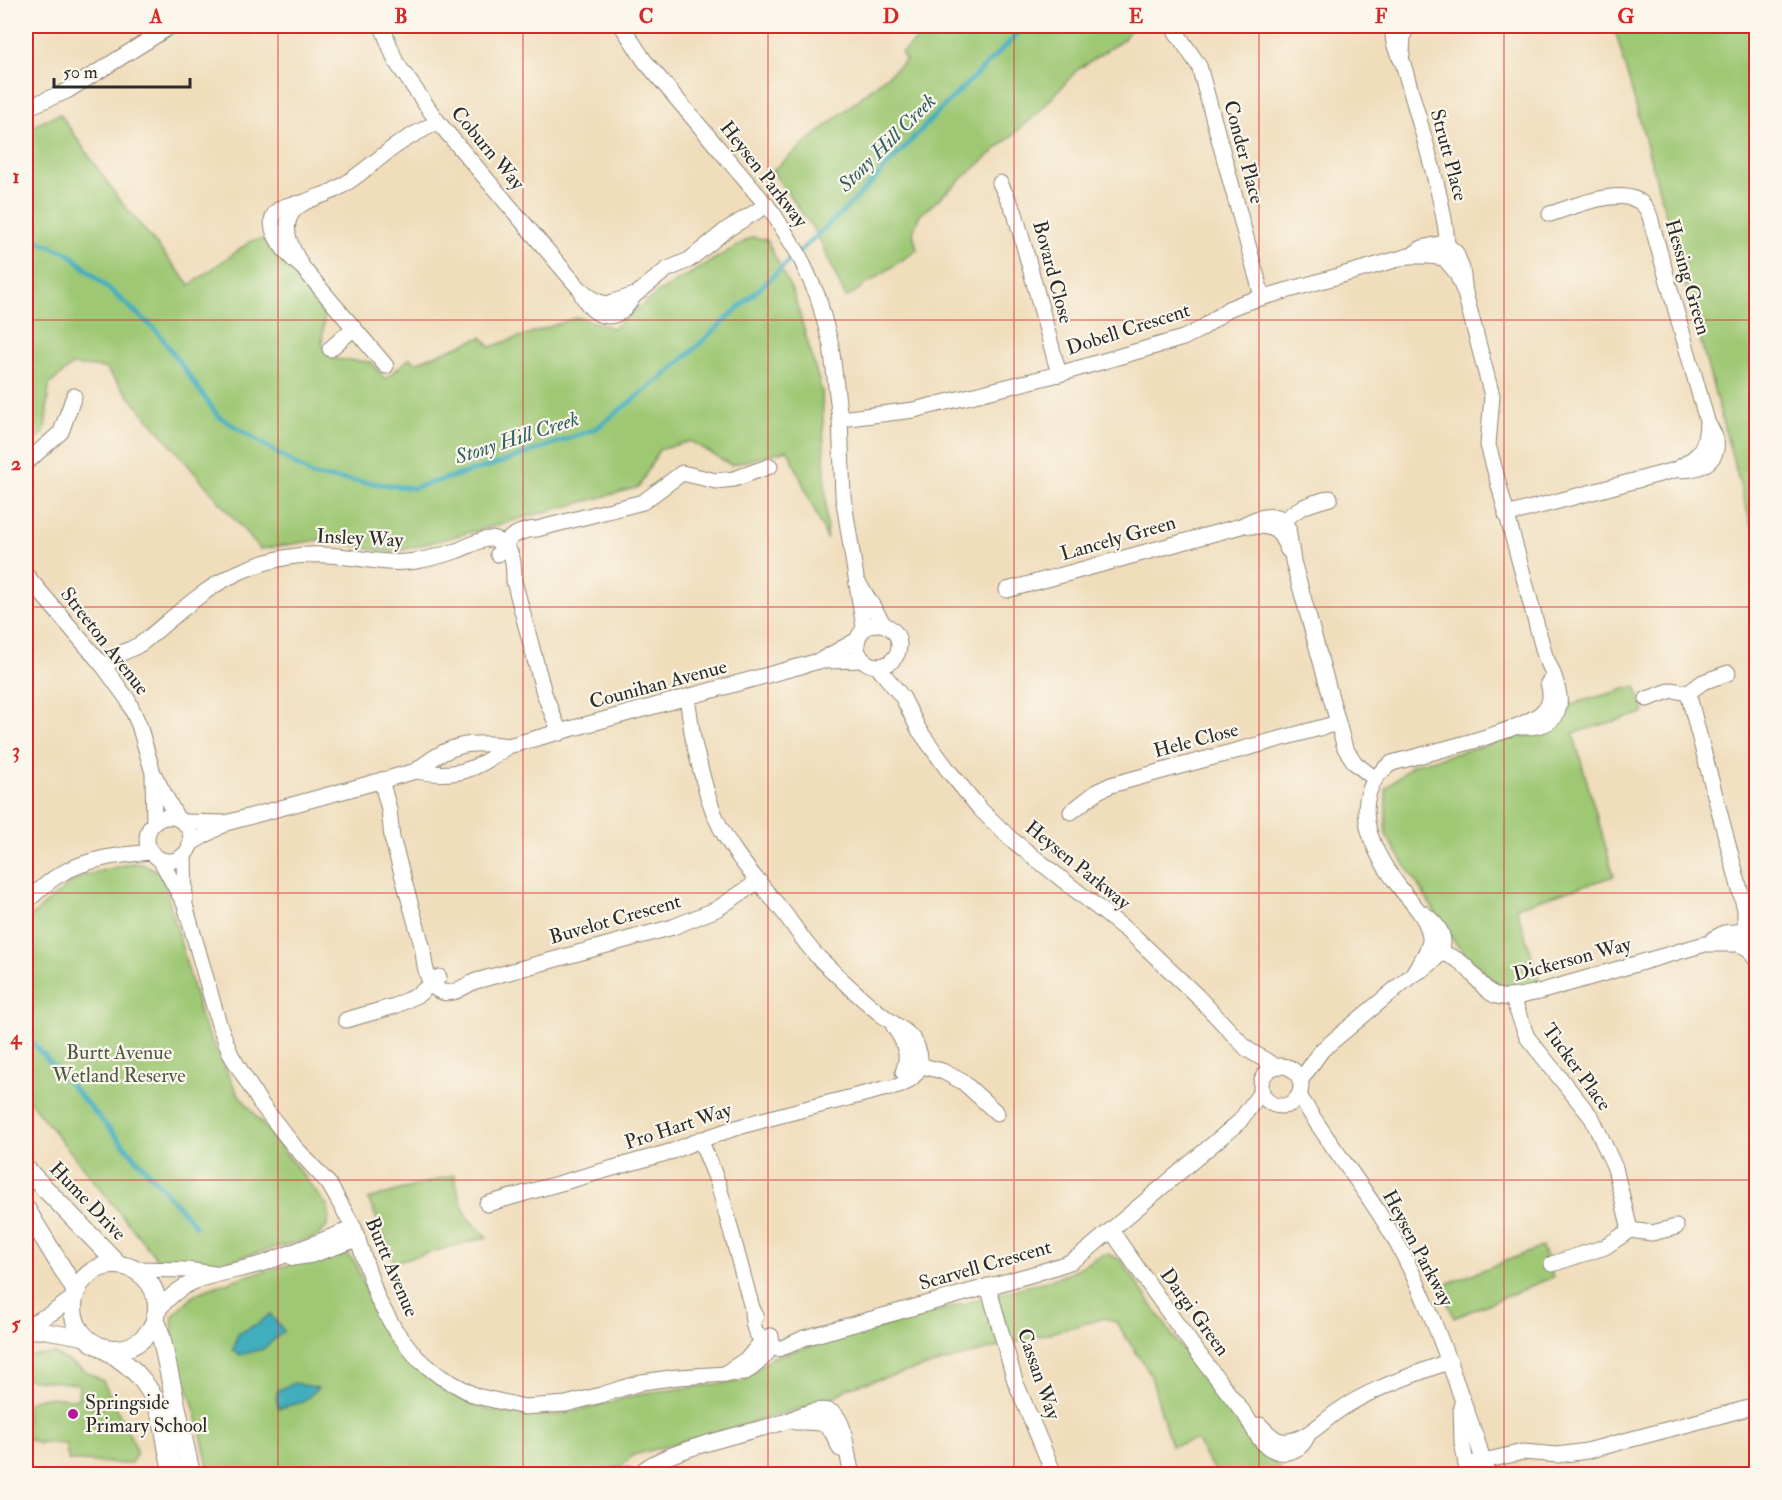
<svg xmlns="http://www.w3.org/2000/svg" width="1782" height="1500" viewBox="0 0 1782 1500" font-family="'IM FELL Double Pica',serif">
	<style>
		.green { fill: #9fc874; stroke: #657a50; stroke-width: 1.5 }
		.water { fill: #40aebd; stroke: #366c74; stroke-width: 1.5 }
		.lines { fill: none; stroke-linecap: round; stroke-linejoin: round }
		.stream { stroke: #40aebd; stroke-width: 5 }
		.minor-casing { stroke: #8e8474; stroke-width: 17 }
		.tertiary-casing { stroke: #8e8474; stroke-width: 20 }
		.minor { stroke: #fff; stroke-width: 15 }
		.tertiary { stroke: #fff; stroke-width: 18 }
		.grid { fill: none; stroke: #d62828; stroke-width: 1.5; stroke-opacity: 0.55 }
		.poi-dot { fill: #b5179e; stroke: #fbf7ec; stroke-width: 2 }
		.labels { text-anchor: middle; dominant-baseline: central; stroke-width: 4.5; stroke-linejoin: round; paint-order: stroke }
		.street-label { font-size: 20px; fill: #2b2b2b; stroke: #fbf7ec }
		.park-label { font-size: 20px; fill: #4e5a41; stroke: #fbf7ec }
		.poi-label { font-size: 20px; fill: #2b2b2b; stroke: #fbf7ec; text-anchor: start }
		.water-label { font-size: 21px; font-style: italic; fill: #335f65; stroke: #fbf7ec }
		.neatline { fill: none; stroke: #d62828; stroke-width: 2 }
		.grid-label { font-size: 20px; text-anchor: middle; font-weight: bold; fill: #d62828 }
	</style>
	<rect width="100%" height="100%" fill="#fbf7ec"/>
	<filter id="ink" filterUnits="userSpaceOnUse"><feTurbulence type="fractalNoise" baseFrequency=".0167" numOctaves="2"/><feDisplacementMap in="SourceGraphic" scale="12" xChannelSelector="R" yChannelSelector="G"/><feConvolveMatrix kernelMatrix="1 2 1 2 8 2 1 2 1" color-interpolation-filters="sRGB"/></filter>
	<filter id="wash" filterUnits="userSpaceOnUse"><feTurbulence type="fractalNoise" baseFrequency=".008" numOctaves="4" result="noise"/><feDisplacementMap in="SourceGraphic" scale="24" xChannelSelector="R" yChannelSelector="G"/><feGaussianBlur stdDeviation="1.35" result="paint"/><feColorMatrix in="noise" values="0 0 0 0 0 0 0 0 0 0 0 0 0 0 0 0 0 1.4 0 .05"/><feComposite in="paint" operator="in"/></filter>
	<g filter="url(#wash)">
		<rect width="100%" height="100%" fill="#f0ddbc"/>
		<!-- green -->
		<g class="green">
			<path d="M934 26H1132L1124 39 1077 70 1037 114 919 216 913 233 917 250 846 298 817 234 772 171 906 60 901 53Z"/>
			<path d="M1614 26H1756V522L1751 525Z"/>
			<path d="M60 114 118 198 190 285 251 241 262 239 273 244 325 307 322 344 333 359 371 362 385 379 410 358 415 363 482 337 490 347 578 317 613 328 659 292 752 237 767 240 794 295 822 392 827 539 788 450 731 465 690 441 659 450 639 487 392 553 325 539 260 549 105 368 72 365 49 385 45 432 26 448V129Z"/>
			<path d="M1636 686 1644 713 1573 733 1614 876 1516 907 1540 981 1505 993 1455 943 1386 835V788L1413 765 1546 729 1565 706Z"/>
			<path d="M132 863C147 864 154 867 163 878L202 1021 237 1092 328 1207C331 1222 327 1229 316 1237L218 1263 157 1259 26 1097V921L68 885 82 876Z"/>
			<path d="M454 1175 460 1199 468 1218 487 1237 394 1262 382 1230 368 1199Z"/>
			<path d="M1542 1247 1553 1277 1454 1318 1441 1286Z"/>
			<path d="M336 1253 347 1255 355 1262 378 1321 394 1347 406 1359 443 1390 474 1405 490 1410 525 1416 554 1415 582 1410 644 1393 744 1381 772 1357 1053 1279 1070 1273 1101 1255 1108 1254 1121 1260 1194 1367 1284 1474H1216L1196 1440 1171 1446 1150 1373 1116 1322 1105 1318 850 1387 825 1402 634 1455 619 1468 583 1474H210C204 1450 200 1425 192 1401 181 1368 169 1353 173 1316L197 1293 246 1276Z"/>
			<path d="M55 1354 103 1381 136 1448V1454L131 1463 123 1464 68 1460V1455L66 1454V1444L41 1442 40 1444 26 1438V1404C41 1393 61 1399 78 1399L79 1384 26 1379V1355Z"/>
		</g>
		<!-- water -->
		<g class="water">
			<path d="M270 1314 284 1331 263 1349 240 1355 233 1350 238 1334 259 1323Z"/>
			<path d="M294 1383 318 1388 303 1402 279 1408 276 1398 278 1390Z"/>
		</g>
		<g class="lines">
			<!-- stream -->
			<g class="stream">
				<path d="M26 236 68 253 157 331 218 416 314 476 413 488 500 463 595 429 668 373 852 203 940 110 1026 26"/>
				<path d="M26 1035 196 1226"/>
			</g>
		</g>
	</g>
	<g filter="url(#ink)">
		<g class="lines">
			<defs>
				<g id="minor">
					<path d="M382 26 396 62 438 122 578 287 594 300 606 304 635 295 666 270 689 260 726 230 767 205"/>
					<path d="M622 26 644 60 773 213 799 255 818 297 831 345 840 419 843 496 864 628"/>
					<path d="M905 26H917"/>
					<path d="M1172 26 1199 66 1262 296"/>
					<path d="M1394 26C1391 40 1396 51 1403 63 1411 95 1454 229 1446 252"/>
					<path d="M1402 54 1403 35 1408 26"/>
					<path d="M26 108 67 91 171 26"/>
					<path d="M1000 183 1015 213 1059 374"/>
					<path d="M303 203C249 206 277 248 303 268L386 366"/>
					<path d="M1415 253 1422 248 1439 244 1448 246 1456 253 1462 269 1465 293 1492 396 1488 445 1545 656C1562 690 1574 729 1520 727"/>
					<path d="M303 268C294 252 282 234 290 216 299 200 318 198 333 191 357 179 375 160 397 145 410 136 424 129 438 122"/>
					<path d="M582 295C596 321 617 324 633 297"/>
					<path d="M330 349 354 328"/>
					<path d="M840 419 914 410 1059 374 1183 338 1201 329 1228 309 1243 303 1409 256H1430L1444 258 1456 272 1465 293"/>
					<path d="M26 463 61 432 74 396"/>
					<path d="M1681 470C1712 469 1727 450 1708 424"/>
					<path d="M1506 515 1675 470C1700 456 1706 451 1707 421L1652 225C1651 219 1649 212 1645 207 1628 183 1573 207 1550 214"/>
					<path d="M1250 526C1274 526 1278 527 1288 550"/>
					<path d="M1278 528C1295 507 1306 505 1330 498"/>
					<path d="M498 554C506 537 519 530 537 529L643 502 682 473 716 481 734 479 770 466"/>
					<path d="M26 575 104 667 128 700 139 725 153 773 177 818"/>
					<path d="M859 584 884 625"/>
					<path d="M1007 590 1241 526C1254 519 1263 515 1278 517L1288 528 1293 561 1345 748 1355 763 1375 779"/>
					<circle cx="878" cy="645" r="21"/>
					<path d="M822 661 863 660"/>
					<path d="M877 666 903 698 919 730 948 770 980 809 1011 839 1135 937 1197 996 1247 1049 1275 1066"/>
					<path d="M104 667C110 663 116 657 122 653 128 650 136 647 142 643 173 618 201 590 237 573 264 561 296 553 326 555 356 556 386 566 416 561 430 559 443 555 456 551 469 547 485 534 499 541 514 549 514 566 514 581L544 693 560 733"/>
					<path d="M1688 693 1745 909V931L1739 944"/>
					<path d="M1647 699 1672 690 1688 693 1703 682 1728 673"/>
					<path d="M416 771C456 778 476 771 508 746L819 661 857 640"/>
					<path d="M153 776 154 822"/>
					<path d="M381 780 389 809 392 838 423 949C424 966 428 998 453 992 460 990 468 984 476 981L673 927 717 909 759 881"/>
					<path d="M1071 812 1098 791 1111 785 1338 723"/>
					<circle cx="169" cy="839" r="22"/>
					<path d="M183 822 225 823"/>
					<path d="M190 844 226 823 416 771C447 745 468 740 508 746"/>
					<path d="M184 855 185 902"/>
					<path d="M160 859 185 905 219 1024 231 1055 261 1104 294 1146 329 1184 354 1228 378 1300 395 1330 418 1359 441 1377 476 1396 525 1407 566 1404 601 1395 642 1382 678 1377 744 1373C753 1368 768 1356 771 1345 772 1342 771 1339 771 1336"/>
					<path d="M26 902C36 893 47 882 59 875 87 858 120 855 151 852"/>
					<path d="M1713 939 1724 933 1745 931 1756 939"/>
					<path d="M1429 947C1439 952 1450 955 1459 961 1473 970 1483 992 1497 996 1510 1000 1527 994 1539 992L1705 944H1739L1749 949 1756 960"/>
					<path d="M1412 975C1418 964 1431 950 1430 938 1428 916 1409 901 1397 884 1379 860 1362 830 1367 800 1370 783 1378 772 1392 763 1423 754 1528 731 1545 709 1552 701 1551 692 1548 683"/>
					<path d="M1512 997 1527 1037 1592 1118 1615 1168 1630 1230"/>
					<path d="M346 1020 395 1006 419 994 439 977"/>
					<path d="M894 1027C905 1042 910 1055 903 1072"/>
					<path d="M907 1062 942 1071 963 1082 997 1113"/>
					<circle cx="1281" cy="1086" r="20"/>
					<path d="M1300 1081 1322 1050 1412 975C1445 959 1456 937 1423 913"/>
					<path d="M1299 1095C1328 1144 1365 1187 1393 1236 1422 1287 1442 1342 1461 1396 1471 1422 1480 1448 1487 1474"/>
					<path d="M700 1139 718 1183 752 1308 756 1316"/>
					<path d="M487 1204 673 1151C740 1122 813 1108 883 1089 904 1088 927 1074 918 1049 913 1034 901 1029 890 1021 867 1005 842 980 821 960 807 947 796 929 785 914 758 880 724 846 711 805 704 785 699 764 694 743 691 728 690 714 687 699"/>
					<path d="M1111 1230C1154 1292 1197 1354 1244 1413 1252 1424 1256 1439 1268 1447 1284 1458 1302 1451 1308 1434"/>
					<path d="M293 1258 312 1255 358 1239"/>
					<path d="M1552 1264 1605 1247 1630 1230 1652 1233 1676 1227"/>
					<path d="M133 1269 187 1270 214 1274"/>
					<path d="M988 1286 1015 1381 1054 1474"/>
					<path d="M752 1308C752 1332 756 1338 778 1349L787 1346 804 1338 1037 1273 1070 1262 1085 1252 1239 1122 1261 1092"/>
					<path d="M156 1313C163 1304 170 1296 179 1290 205 1272 239 1272 267 1262 296 1251 325 1239 354 1228"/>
					<path d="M26 1326 52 1313 74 1297"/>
					<path d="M26 1331H46L86 1338"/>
					<path d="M727 1372 748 1358 762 1341 770 1336"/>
					<path d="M1461 1406 1462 1442 1468 1474"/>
					<path d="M795 1422C826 1422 828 1420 840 1449"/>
					<path d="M1260 1425C1266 1431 1273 1440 1282 1441 1303 1443 1320 1424 1335 1413 1369 1389 1411 1376 1450 1361"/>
					<path d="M1466 1465 1523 1452 1558 1455 1587 1451 1756 1406"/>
					<path d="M611 1474 629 1473 632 1474"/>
					<path d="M640 1474C652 1453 760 1430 788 1421 851 1390 840 1431 852 1474"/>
				</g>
				<g id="tertiary">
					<path d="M26 1169 119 1265"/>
					<path d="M26 1209 76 1291"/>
					<circle cx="115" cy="1307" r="42"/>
					<path d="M155 1318 161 1336 191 1474"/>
					<path d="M104 1349C137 1368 156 1390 164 1429 167 1444 168 1459 174 1474"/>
				</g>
			</defs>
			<!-- minor casing -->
			<use href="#minor" class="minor-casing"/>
			<!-- tertiary casing -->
			<use href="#tertiary" class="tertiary-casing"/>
			<!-- minor -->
			<use href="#minor" class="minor"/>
			<!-- tertiary -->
			<use href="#tertiary" class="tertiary"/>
		</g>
	</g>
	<!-- grid -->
	<path class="grid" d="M278 26V1474M523 26V1474M768 26V1474M1014 26V1474M1259 26V1474M1504 26V1474M26 320H1756M26 607H1756M26 893H1756M26 1180H1756"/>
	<!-- markers -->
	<circle class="poi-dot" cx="73" cy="1414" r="6"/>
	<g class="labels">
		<!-- street labels -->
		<g class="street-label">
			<text transform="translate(488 148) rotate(50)">Coburn Way</text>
			<text transform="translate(1244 152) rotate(75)">Conder Place</text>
			<text transform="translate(1449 155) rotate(75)">Strutt Place</text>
			<text transform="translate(764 174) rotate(52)">Heysen Parkway</text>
			<text transform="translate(1053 272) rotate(75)">Bovard Close</text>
			<text transform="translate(1688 277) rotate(74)">Hessing Green</text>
			<text transform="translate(1128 329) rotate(-18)">Dobell Crescent</text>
			<text transform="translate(360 538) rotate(3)">Insley Way</text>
			<text transform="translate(1118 538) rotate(-16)">Lancely Green</text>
			<text transform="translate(105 641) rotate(52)">Streeton Avenue</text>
			<text transform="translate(658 684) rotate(-15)">Counihan Avenue</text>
			<text transform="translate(1196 740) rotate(-15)">Hele Close</text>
			<text transform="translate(1078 865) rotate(39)">Heysen Parkway</text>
			<text transform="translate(615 919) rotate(-16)">Buvelot Crescent</text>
			<text transform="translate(1572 959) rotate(-15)">Dickerson Way</text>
			<text transform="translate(1577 1067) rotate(54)">Tucker Place</text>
			<text transform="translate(678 1126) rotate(-18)">Pro Hart Way</text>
			<text transform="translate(88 1201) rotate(46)">Hume Drive</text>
			<text transform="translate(1418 1248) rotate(62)">Heysen Parkway</text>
			<text transform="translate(985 1265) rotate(-16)">Scarvell Crescent</text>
			<text transform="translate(392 1267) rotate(67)">Burtt Avenue</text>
			<text transform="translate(1195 1312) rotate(54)">Dargi Green</text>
			<text transform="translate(1039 1374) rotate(71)">Cassan Way</text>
		</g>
		<!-- park labels -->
		<g class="park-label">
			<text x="119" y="1052">Burtt Avenue<tspan x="119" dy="23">Wetland Reserve</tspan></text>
		</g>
		<!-- poi labels -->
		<g class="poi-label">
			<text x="85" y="1402">Springside<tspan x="85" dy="23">Primary School</tspan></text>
		</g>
		<!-- water labels -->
		<g class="water-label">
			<text transform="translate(887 143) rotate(-45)">Stony Hill Creek</text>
			<text transform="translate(517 438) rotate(-18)">Stony Hill Creek</text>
		</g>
	</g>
	<!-- margin -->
	<rect width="1782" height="1500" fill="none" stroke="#fbf7ec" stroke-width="66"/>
	<!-- scale -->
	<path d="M54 78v9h136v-9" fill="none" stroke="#2b2b2b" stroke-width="3"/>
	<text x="63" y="78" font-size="18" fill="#2b2b2b" stroke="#fbf7ec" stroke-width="4.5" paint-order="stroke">50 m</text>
	<rect x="33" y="33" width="1716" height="1434" class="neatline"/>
	<g class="grid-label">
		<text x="156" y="23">A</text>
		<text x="401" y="23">B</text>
		<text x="646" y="23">C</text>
		<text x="891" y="23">D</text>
		<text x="1136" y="23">E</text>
		<text x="1381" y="23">F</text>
		<text x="1626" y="23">G</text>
		<text x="16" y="183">1</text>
		<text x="16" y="470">2</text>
		<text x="16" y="757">3</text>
		<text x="16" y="1044">4</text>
		<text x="16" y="1330">5</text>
	</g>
</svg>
